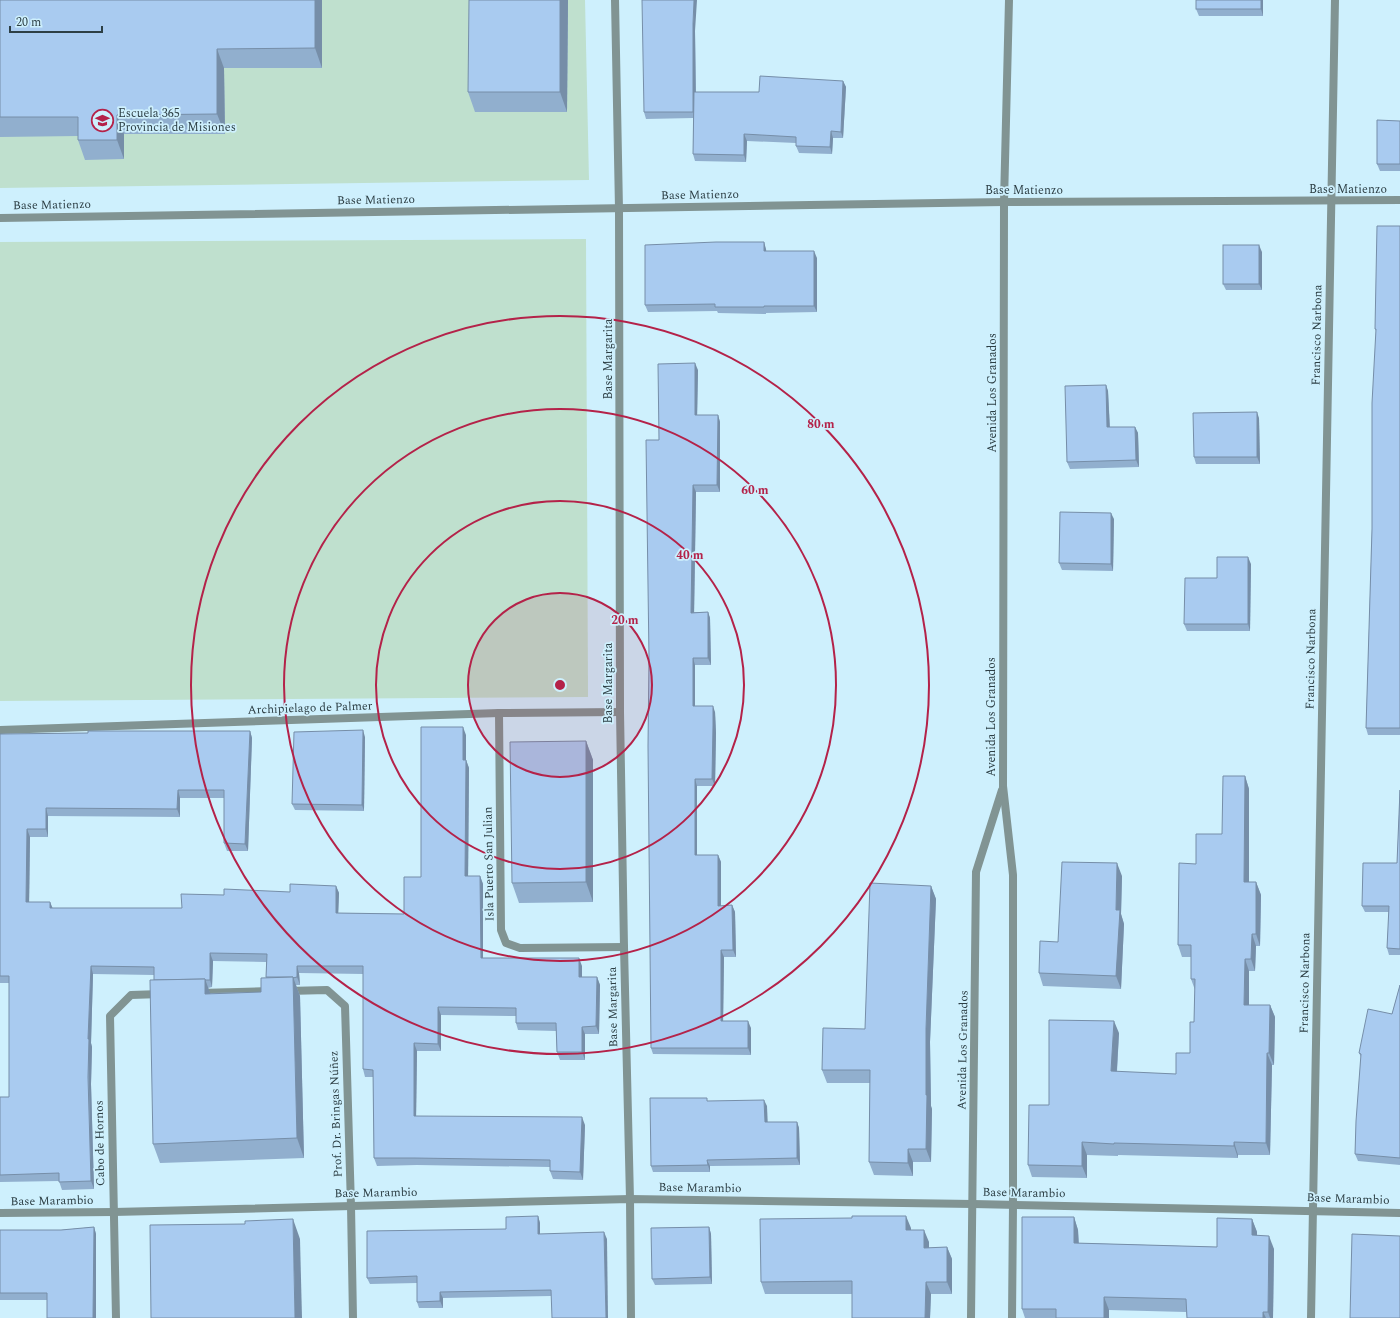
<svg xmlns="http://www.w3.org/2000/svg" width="1400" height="1318" viewBox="0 0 1400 1318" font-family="Spectral,serif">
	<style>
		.green { fill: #bfe0ce }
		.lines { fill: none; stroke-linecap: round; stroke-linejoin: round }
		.minor { stroke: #819493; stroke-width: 8 }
		.wall { fill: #91afce; fill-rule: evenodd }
		.shaded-wall { fill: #768ea8 }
		.building { fill: #a9cbf0; stroke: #768ea8 }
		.ring { fill: none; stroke: #b42249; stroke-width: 2 }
		.labels { text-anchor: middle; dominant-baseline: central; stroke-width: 3.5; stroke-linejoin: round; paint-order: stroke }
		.poi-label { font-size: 12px; fill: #2d3f45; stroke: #cef0fd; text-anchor: start }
		.street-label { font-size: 12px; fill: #2d3f45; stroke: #cef0fd }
		.centre { fill: #b42249; stroke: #cef0fd; stroke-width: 2 }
		.ring-label { font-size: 12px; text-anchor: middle; font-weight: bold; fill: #b42249; stroke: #cef0fd; stroke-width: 3.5; stroke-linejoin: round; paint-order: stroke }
	</style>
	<rect width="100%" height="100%" fill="#cef0fd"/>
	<!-- green -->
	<g class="green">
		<path d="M0 0H585L589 180 0 188Z"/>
		<path d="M586 239 588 697 0 701V242Z"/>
	</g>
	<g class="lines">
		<!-- minor -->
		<g class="minor">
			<path d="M615 0 619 209 620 712 624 947 630 1199 631 1318"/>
			<path d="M1009 0 1004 202 1003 786 1013 875V1205L1012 1318"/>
			<path d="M0 218 1004 202 1400 200"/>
			<path d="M499 713 501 930 506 943 520 948 624 947"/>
			<path d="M0 730 499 713 620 712"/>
			<path d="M288 991 327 990 345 1006 351 1206 353 1318"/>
			<path d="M200 993 271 991"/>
			<path d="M0 1213 114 1212 630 1199 973 1204 1400 1213"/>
			<path d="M116 1318 110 1016 131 995 161 994"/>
			<path d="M971 1318 976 872 1002 790"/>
			<path d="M1311 1318 1335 0"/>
		</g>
	</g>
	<!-- wall -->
	<g class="wall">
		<path d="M0 0H322V68H224L225 134H124V159L85 160 78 140V136L0 137Z"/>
		<path d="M568 0 567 112H475L468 92Z"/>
		<path d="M1196 0H1263V16H1199L1196 9Z"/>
		<path d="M695 31 696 92H759L843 81 846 87 843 138H833L832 154 799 153 796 146V143L747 141 746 162 695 161 693 154V118L646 119 644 112Z"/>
		<path d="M1400 121V171H1380L1377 164Z"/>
		<path d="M1400 226V735H1368L1366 728 1372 529 1376 331 1375 329Z"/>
		<path d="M764 242 766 251 817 258V312L766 313V314L718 313 717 311 648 312 645 305Z"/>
		<path d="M1262 252V290H1226L1223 284Z"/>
		<path d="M698 370 697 415H718L720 422V492H696L694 612H708L710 618 711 665H695V706L715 712 716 733 715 786H697V855H718L721 862V906L732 905 735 912 736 957H724L723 1021 751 1028V1055L653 1054 651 1048 659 440Z"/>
		<path d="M1106 385 1108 391 1110 427H1135L1138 433 1139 467 1070 469 1067 462Z"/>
		<path d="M1259 418 1260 464H1196L1194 457Z"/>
		<path d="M1114 519 1113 571 1062 570 1059 563Z"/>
		<path d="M1251 564 1250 631H1187L1184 624Z"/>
		<path d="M250 731 252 738 248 851H227L224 843V798H180V817L48 816V837H30L29 902H50L52 908H182L224 895 290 892 336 886 339 893 338 913 404 914 421 877 466 735V760L469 768 468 876H480L483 884V958L582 966V977H597L600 985 599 1034H585V1060H560L557 1052 556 1031 518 1030 516 1023V1016L441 1015V1051H417L416 1116 585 1125 583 1180 553 1179 550 1171V1167L417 1165 377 1166 374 1158 373 1077H365L363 1069V974L299 973 300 985H296L300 996 304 1158 160 1163 153 1144 154 975 93 974 91 1043 92 1047 91 1084 94 1189 62 1190 59 1181 0 1182V1097H9V983H0V734ZM213 961 266 962V977L261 992 210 993 208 988 212 987Z"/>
		<path d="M365 737 364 811 295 810 292 804Z"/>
		<path d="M586 741 593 760V902L519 903 512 883Z"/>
		<path d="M1245 776 1249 789V882H1256L1261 895 1260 946H1256L1255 971H1249V1005H1270L1275 1017 1274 1065H1272L1270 1155H1238V1158L1118 1155V1156L1087 1155V1178L1032 1177 1028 1165 1049 1105 1119 1033 1117 1072 1176 1074 1190 1053 1194 1022 1195 990 1191 979V957H1182L1178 945 1196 864 1222 834Z"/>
		<path d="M1400 790V955H1389L1387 948 1389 912H1365L1362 906 1397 863Z"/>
		<path d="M1122 876 1121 914 1124 924 1121 989 1043 986 1039 973 1058 942Z"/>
		<path d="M931 886 936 899 930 1042 931 1106 932 1109 931 1162H913V1176L874 1175 869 1162 870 1083H827L822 1070 865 1029Z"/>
		<path d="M1400 985V1165L1358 1161 1355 1154 1361 1057 1359 1053 1392 1014Z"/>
		<path d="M708 1101 767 1106V1122H797L799 1128 800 1165 710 1166V1172H653L651 1166Z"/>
		<path d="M538 1216 540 1223V1234L607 1239 551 1296 443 1298V1308H419L417 1302V1283L370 1284 367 1278 506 1229Z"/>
		<path d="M1074 1217 1078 1230 1079 1243 1217 1247 1252 1219 1257 1232V1235L1274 1249 1273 1318H1187L1186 1312 1109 1310V1318H1025L1022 1309Z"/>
		<path d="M94 1227 96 1234V1318H47V1300H0V1230H61Z"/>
		<path d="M709 1227 711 1234 712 1284 655 1285 652 1279Z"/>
		<path d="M911 1228V1230L929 1242V1248L947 1247 952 1259V1294H931L930 1318H852V1294H765L761 1282Z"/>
	</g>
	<!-- shaded-wall -->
	<g class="shaded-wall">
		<path d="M315 0H322V68L315 48Z"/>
		<path d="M560 0H568L567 112 560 92Z"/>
		<path d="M694 0H697L695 31 696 118 693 112V24Z"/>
		<path d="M1261 0H1263V16L1261 9Z"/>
		<path d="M217 49 224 68 225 134 217 114Z"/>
		<path d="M843 81 846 87 843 138 841 132Z"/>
		<path d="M117 115 124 134V159L117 140Z"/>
		<path d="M831 131 833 138 832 154 830 147Z"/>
		<path d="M744 134 747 141 746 162 744 155Z"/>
		<path d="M764 242 766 249 767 258 764 251Z"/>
		<path d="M1259 245 1262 252V290L1259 284Z"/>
		<path d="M814 251 817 258V312L814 306Z"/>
		<path d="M695 363 698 370 697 422 695 415Z"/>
		<path d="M1106 385 1108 391 1110 434 1107 427Z"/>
		<path d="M1257 412 1259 418 1260 464 1257 457Z"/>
		<path d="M718 415 720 422V492L717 485Z"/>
		<path d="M1135 427 1138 433 1139 467 1136 460Z"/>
		<path d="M693 485 696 492 694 619 691 613Z"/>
		<path d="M1111 513 1114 519 1113 571 1111 564Z"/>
		<path d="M1248 557 1251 564 1250 631 1248 624Z"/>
		<path d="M708 612 710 618 711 665 708 658Z"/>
		<path d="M693 658 695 665V713L693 706Z"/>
		<path d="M713 706 715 712 716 733 715 786 712 779Z"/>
		<path d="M463 727 466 735V768L463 760Z"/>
		<path d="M363 730 365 737 364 811 362 805Z"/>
		<path d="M250 731 252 738 248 851 245 844Z"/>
		<path d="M586 741 593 760V902L586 882Z"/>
		<path d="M466 760 469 768 468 884 465 876Z"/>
		<path d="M1245 776 1249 789V894L1244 882Z"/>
		<path d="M695 779 697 786V862L695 855Z"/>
		<path d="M178 790 180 798V817L177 809Z"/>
		<path d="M46 808 48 816V837L46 829Z"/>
		<path d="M27 829 30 837 29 909 26 902Z"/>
		<path d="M718 855 721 862V913L718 906Z"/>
		<path d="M1117 863 1122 876 1121 914 1124 924 1121 989 1116 976V910Z"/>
		<path d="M480 876 483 884V966L481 958Z"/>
		<path d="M1256 882 1261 895 1260 946 1256 934Z"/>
		<path d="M336 886 339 893 338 920 336 913Z"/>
		<path d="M931 886 936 899 930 1042 931 1106 932 1109 931 1162 926 1149V1029Z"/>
		<path d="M50 902 53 909 50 908Z"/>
		<path d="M732 905 735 912 736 957 733 950Z"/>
		<path d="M1252 934 1256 946 1255 971 1251 959Z"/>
		<path d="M721 950 724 957 723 1028 721 1021Z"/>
		<path d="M210 953 213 961 212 987 210 980Z"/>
		<path d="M579 958 582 966V985L579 977Z"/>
		<path d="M1245 959 1249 971V1018L1244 1005Z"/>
		<path d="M91 966 93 974 91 1043 92 1047 91 1084 94 1189 91 1181 88 1039Z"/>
		<path d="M297 966 299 973 300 985 297 977Z"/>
		<path d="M293 977 300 996 304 1158 297 1138Z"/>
		<path d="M597 977 600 985 599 1034 596 1026Z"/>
		<path d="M205 979 212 998 205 994Z"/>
		<path d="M1270 1005 1275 1017 1274 1065 1269 1053Z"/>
		<path d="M438 1007 441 1015V1051L438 1044Z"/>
		<path d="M748 1021 751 1028V1055L748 1048Z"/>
		<path d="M1114 1021 1119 1033 1116 1084 1111 1071Z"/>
		<path d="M582 1027 585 1034V1060L582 1052Z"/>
		<path d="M414 1043 417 1051 416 1123 414 1116Z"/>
		<path d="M1267 1053 1272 1065 1270 1155 1266 1143Z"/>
		<path d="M764 1100 767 1106 768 1129 765 1122Z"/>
		<path d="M582 1117 585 1125 583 1180 580 1172Z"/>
		<path d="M797 1122 799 1128 800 1165 797 1158Z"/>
		<path d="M1082 1142 1087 1155V1178L1082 1166Z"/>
		<path d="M1234 1142 1238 1155V1158L1234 1146Z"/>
		<path d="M908 1149 913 1162V1176L908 1163Z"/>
		<path d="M707 1160 710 1166V1172L708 1165Z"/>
		<path d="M538 1216 540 1223V1241L538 1234Z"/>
		<path d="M906 1216 911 1228V1242L906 1230Z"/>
		<path d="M1074 1217 1078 1230 1079 1256 1074 1243Z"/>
		<path d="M293 1219 300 1239 302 1318H295Z"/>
		<path d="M1252 1219 1257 1232V1249L1252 1235Z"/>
		<path d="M94 1227 96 1234V1318H93Z"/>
		<path d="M709 1227 711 1234 712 1284 710 1277Z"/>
		<path d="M924 1230 929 1242V1260L924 1248Z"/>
		<path d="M604 1232 607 1239 608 1318H606Z"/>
		<path d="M1269 1236 1274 1249 1273 1318H1270L1268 1312Z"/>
		<path d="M947 1247 952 1259V1294L947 1282Z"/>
		<path d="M926 1282 931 1294 930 1318H925Z"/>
		<path d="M440 1292 443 1298V1308L440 1301Z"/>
		<path d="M1104 1297 1109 1310V1318H1104Z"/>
		<path d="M1263 1312 1266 1318H1263Z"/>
	</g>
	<!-- building -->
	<g class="building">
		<path d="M0 0H315V48L217 49V114L117 115V140H78V117H0Z"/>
		<path d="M469 0H560V92H468Z"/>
		<path d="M642 0H694L693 24V112H644Z"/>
		<rect x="1196" y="0" width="65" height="9"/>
		<path d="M760 76 843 81 841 132 831 131 830 147 796 146V137L744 134V155L693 154 694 92H759Z"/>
		<path d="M1377 120 1400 121V164H1377Z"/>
		<path d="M1377 226H1400V728H1366L1372 529V403L1376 329H1375Z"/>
		<path d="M716 242H764V251H814V306H764V307H715V304L645 305V245Z"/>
		<rect x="1223" y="245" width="36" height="39"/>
		<path d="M695 363V415H718L717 485H693L691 613 708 612V658H693V706H713V726L712 779H695V855H718V906L732 905 733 950H721V1021H748V1048H651L648 746 649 658 646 440H659L658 364Z"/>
		<path d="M1106 385 1107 427H1135L1136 460 1067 462 1065 386Z"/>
		<path d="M1257 412V457H1194L1193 413Z"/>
		<path d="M1060 512 1111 513V564L1059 563Z"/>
		<path d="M1217 557H1248V624H1184L1185 578H1217Z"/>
		<path d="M421 727H463V760H466L465 876H480L481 958H579V977H597L596 1026 582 1027V1052H557L556 1023H516V1008L438 1007V1044L414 1043V1116L582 1117 580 1172 550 1171V1160L414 1158H374L373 1070 363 1069V966H297V977L293 978V977H266L267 954 210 953V980H205V979L154 980V967L91 966 88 1039H89L88 1077 91 1181 59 1182V1173L0 1175V1097H9V976H0V734L88 733V731H250L245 844 224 843V790H178L177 809 46 808V829H27L26 902H50V908H182L181 894 224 895V889L290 892V884L336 886V913L404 914V877H421Z"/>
		<path d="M363 730 362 805 292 804 294 732Z"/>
		<path d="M586 741V882L512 883 510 742Z"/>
		<path d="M1223 776H1245L1244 882H1256V934H1252L1251 959H1245L1244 1005H1270L1269 1053H1267L1266 1143 1234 1142V1146L1114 1143V1144L1082 1142V1166L1028 1165 1029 1105H1049V1020L1114 1021 1111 1071 1176 1074V1053H1190V1022H1194L1195 979H1191V945H1178L1179 863 1196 864V834H1222Z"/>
		<path d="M1400 790V949L1387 948 1389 906H1362L1363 863H1397Z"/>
		<path d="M1062 862 1117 863 1116 910H1120L1116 976 1039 973 1040 941 1058 942Z"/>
		<path d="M870 883 931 886 926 1029V1095H927L926 1149H908V1163L869 1162 870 1070H822L823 1028 865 1029Z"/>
		<path d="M293 977 297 1138 153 1144 150 980 205 979V994L261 992V978Z"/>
		<path d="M1400 985V1158L1355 1154 1356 1121 1361 1054 1359 1053 1368 1009 1392 1014Z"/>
		<path d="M650 1098H707V1101L764 1100 765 1122H797V1158L707 1160 708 1165 651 1166Z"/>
		<path d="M538 1216V1234L604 1232 606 1318H552L551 1290 440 1292V1301L417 1302V1276L367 1278V1231L506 1229V1217Z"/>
		<path d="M852 1216H906V1230H924V1248L947 1247V1282H926L925 1318H852V1281L761 1282 760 1219 852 1218Z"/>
		<path d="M1022 1217H1074V1243L1217 1247V1218L1252 1219V1235L1269 1236 1268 1312H1263V1318H1187L1186 1299 1104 1297V1318H1056V1309H1022Z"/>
		<path d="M293 1219 295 1318H151L150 1225 245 1224V1221Z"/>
		<path d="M94 1227 93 1318H47V1293H0V1230H61Z"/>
		<path d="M709 1227 710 1277 652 1279 651 1228Z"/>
		<path d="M1352 1234 1400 1236V1318H1350Z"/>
	</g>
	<!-- distance rings -->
	<circle cx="560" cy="685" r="92" fill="#b42249" fill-opacity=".12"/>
	<g class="ring">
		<circle cx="560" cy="685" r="92"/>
		<circle cx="560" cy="685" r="184"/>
		<circle cx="560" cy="685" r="276"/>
		<circle cx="560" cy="685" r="369"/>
	</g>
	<!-- icons -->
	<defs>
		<symbol id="school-ring" viewBox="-11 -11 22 22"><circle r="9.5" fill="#cef0fd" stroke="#b42249" stroke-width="1.5"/><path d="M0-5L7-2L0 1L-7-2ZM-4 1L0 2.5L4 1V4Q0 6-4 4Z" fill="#b42249"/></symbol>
	</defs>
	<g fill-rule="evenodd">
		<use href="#school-ring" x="90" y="108" width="25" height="25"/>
	</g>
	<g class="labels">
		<!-- poi labels -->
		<g class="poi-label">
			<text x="118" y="113">Escuela 365<tspan x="118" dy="14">Provincia de Misiones</tspan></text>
		</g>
		<!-- street labels -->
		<g class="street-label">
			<text x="1348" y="189">Base Matienzo</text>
			<text x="1024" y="190">Base Matienzo</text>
			<text transform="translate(700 195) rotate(-1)">Base Matienzo</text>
			<text transform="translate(376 200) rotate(-1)">Base Matienzo</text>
			<text transform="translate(52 205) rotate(-1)">Base Matienzo</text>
			<text transform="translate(1317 335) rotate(-89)">Francisco Narbona</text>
			<text transform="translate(608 359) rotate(-90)">Base Margarita</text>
			<text transform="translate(992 393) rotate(-90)">Avenida Los Granados</text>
			<text transform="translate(1311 659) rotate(-89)">Francisco Narbona</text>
			<text transform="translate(608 683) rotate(-90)">Base Margarita</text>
			<text transform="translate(310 708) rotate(-2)">Archipielago de Palmer</text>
			<text transform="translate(991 717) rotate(-90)">Avenida Los Granados</text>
			<text transform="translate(489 864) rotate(-91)">Isla Puerto San Julian</text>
			<text transform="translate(1305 983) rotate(-89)">Francisco Narbona</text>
			<text transform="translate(613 1007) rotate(-91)">Base Margarita</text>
			<text transform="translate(963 1050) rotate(-89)">Avenida Los Granados</text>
			<text transform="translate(336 1114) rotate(-92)">Prof. Dr. Bringas Núñez</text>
			<text transform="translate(100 1143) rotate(-91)">Cabo de Hornos</text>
			<text transform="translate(700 1188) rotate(1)">Base Marambio</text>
			<text transform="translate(376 1193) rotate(-1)">Base Marambio</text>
			<text transform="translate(1024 1193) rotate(1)">Base Marambio</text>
			<text transform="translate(1348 1199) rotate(2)">Base Marambio</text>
			<text transform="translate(52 1201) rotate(-1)">Base Marambio</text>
		</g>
	</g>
	<circle cx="560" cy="685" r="6" class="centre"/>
	<g class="ring-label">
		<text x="821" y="428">80 m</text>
		<text x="755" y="494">60 m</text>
		<text x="690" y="559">40 m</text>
		<text x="625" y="624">20 m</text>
	</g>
	<!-- scale -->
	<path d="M10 26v6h92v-6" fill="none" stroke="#2d3f45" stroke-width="2"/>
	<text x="16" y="26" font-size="12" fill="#2d3f45" stroke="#cef0fd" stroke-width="3" paint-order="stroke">20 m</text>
</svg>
